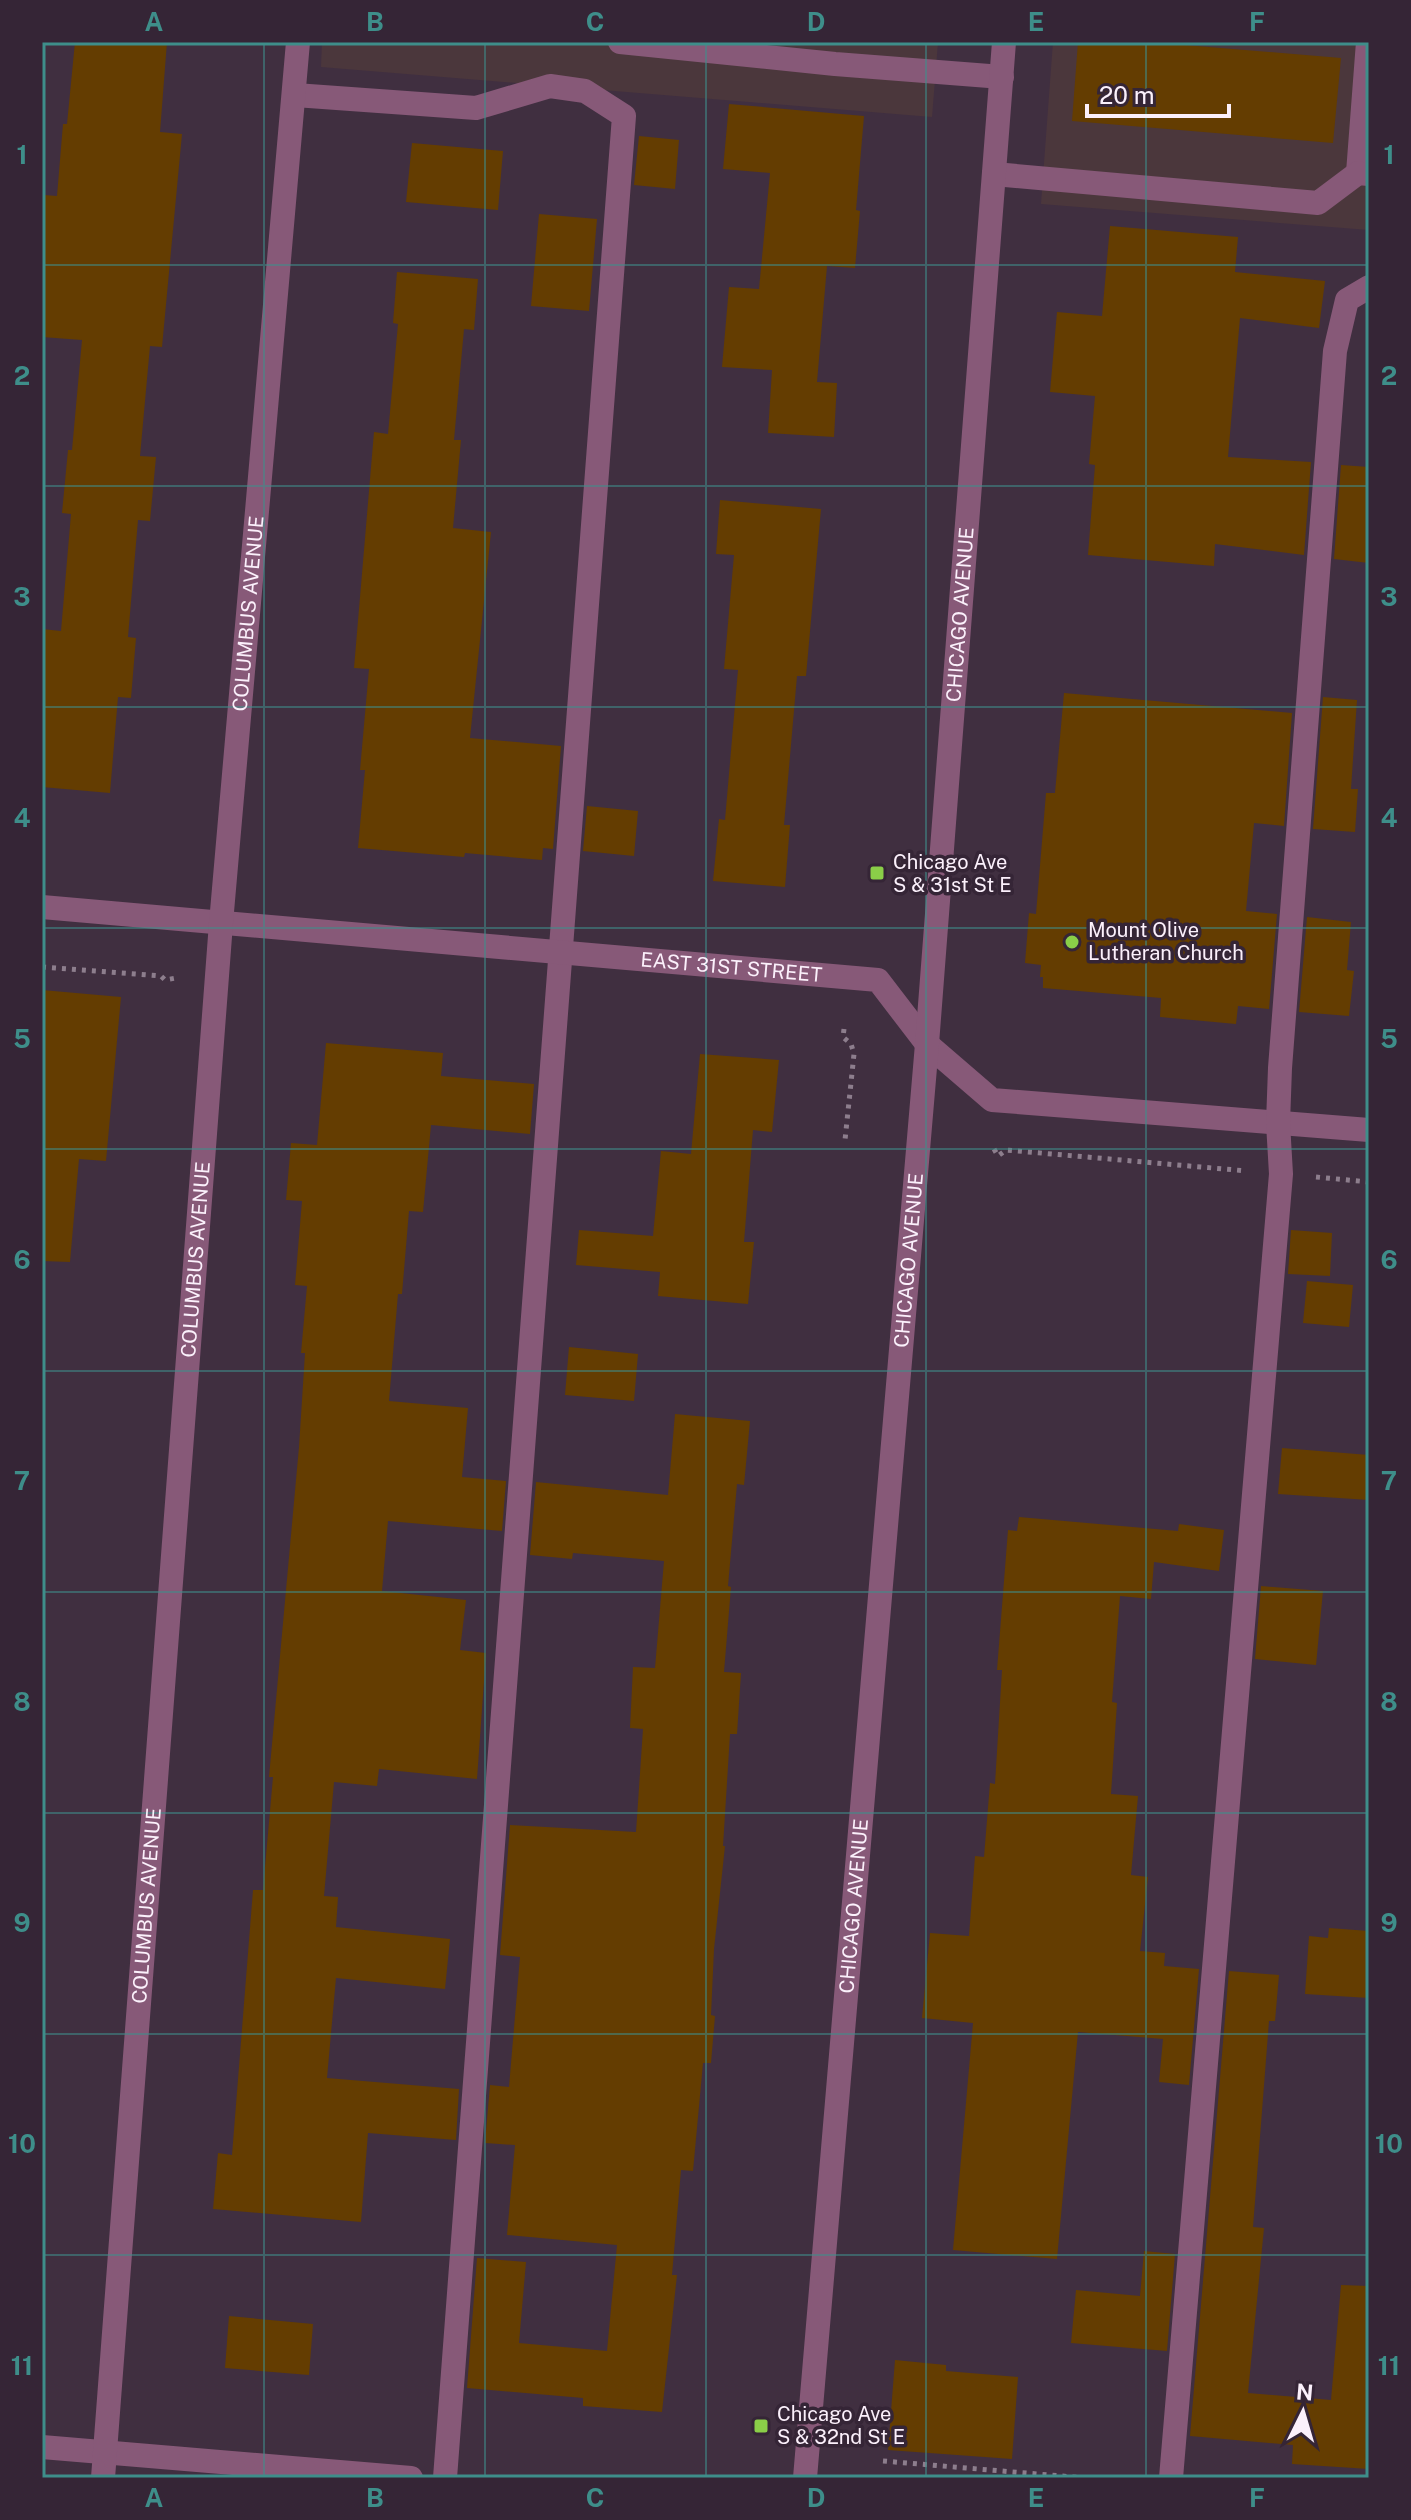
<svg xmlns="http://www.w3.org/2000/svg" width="1411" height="2520" viewBox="0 0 1411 2520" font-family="'Public Sans',sans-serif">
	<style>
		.commercial { fill: #4b373c }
		.building { fill: #643d01 }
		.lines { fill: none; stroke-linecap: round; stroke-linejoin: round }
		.path { stroke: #8d7e8d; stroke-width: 5; stroke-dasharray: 4 6; stroke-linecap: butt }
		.minor { stroke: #875978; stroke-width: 24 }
		.grid { fill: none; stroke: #3e8e8a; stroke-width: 2; stroke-opacity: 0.55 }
		.poi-dot { fill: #8ace48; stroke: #352536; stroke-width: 3 }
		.labels { text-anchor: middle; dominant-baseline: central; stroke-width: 7; stroke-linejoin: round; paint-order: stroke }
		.street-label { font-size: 20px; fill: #fbf0fb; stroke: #352536 }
		.poi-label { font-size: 20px; fill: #fbf0fb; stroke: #352536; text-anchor: start }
		.neatline { fill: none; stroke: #3e8e8a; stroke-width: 3 }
		.grid-label { font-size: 26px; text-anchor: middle; font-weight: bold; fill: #3e8e8a }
	</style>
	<rect width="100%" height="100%" fill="#402f40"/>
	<!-- commercial -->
	<g class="commercial">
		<path d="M322 42H938L932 117 321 67Z"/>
		<path d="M1053 42H1369V230L1041 204Z"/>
	</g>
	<!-- building -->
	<g class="building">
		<path d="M75 42H167L160 132 182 134 162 347 150 346 140 456 156 457 150 521 138 520 128 637 136 638 131 698 118 697 110 793 42 787V728L45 690H42V629L61 631 71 514 62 513 68 450H72L82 340 42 337V223L44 195 57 196 63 124H67Z"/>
		<path d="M1078 42H1148L1341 58 1333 143 1072 121Z"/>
		<path d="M729 104 864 116 856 210 860 211 855 268 827 266 817 382 837 383 834 437 768 433 772 370 722 367 729 287 759 289 770 173 723 169Z"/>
		<path d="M639 136 679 140 675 189 634 185Z"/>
		<path d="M412 143 503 151 498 210 406 202Z"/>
		<path d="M539 214 597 219 589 311 531 306Z"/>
		<path d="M1110 226 1238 237 1235 272 1325 281 1319 328 1240 318 1228 457 1311 462 1304 555 1215 544 1214 566 1088 555 1095 465 1089 464 1095 396 1050 392 1057 312 1102 316Z"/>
		<path d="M397 272 478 279 474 330 464 329 454 440H461L453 528 491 532 470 738 561 746 553 849 543 848 542 860 465 853 464 857 358 848 365 770H360L369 669 354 668 374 432 388 434 398 324 393 323Z"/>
		<path d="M1341 465 1369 467V563L1334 559Z"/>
		<path d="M720 500 821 509 806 676H797L784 825H790L785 887 713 881 719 819 725 820 738 670 724 669 734 555 716 554Z"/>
		<path d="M1064 693 1292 713 1284 826 1254 823 1246 911 1277 914 1269 1009 1238 1006 1236 1024 1160 1017 1161 998 1043 988V977H1040L1041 965 1025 963 1029 913 1036 914 1046 793H1055Z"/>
		<path d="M1323 697 1357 700 1351 789H1358L1355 832 1313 829Z"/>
		<path d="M587 806 638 811 634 856 583 851Z"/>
		<path d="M1307 917 1351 922 1347 970 1354 971 1349 1016 1299 1012Z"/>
		<path d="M42 990 121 997 106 1161 79 1159 70 1262 42 1261Z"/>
		<path d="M326 1043 443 1053 441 1076 534 1084 530 1134 431 1125 423 1212 409 1211 402 1294H398L389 1401 468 1408 462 1477 506 1481 502 1531 388 1521 382 1591 466 1600 460 1650 486 1653 477 1779 379 1769 377 1786 334 1782 324 1896 338 1897 336 1927 450 1939 445 1989 336 1978 327 2078 459 2089 456 2140 368 2133 361 2222 213 2209 218 2153 232 2155 253 1890H263L273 1777H269L299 1447 305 1353H301L307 1286 295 1285 302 1201 286 1200 291 1143 317 1145Z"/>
		<path d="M700 1054 779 1060 772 1132 753 1130 744 1242H754L748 1304 658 1296 660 1272 576 1265 579 1230 653 1236 661 1151 691 1154Z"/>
		<path d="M1291 1230 1332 1233 1330 1276 1288 1274Z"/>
		<path d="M1307 1281 1353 1285 1349 1327 1303 1323Z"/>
		<path d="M569 1347 638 1354 634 1401 565 1395Z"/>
		<path d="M675 1414 750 1421 744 1485 737 1484 728 1586 731 1587 724 1672 741 1673 737 1734H730L723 1846H725L714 1949 711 2015 715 2016 711 2063H703L693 2171 681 2170 672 2275H677L662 2412 583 2406V2398L467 2388 477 2258 526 2262 519 2343 607 2351 617 2245 507 2235 515 2145 485 2143 490 2085 509 2087 520 1957 500 1955 510 1825 636 1832 643 1729 630 1728 633 1667 655 1668 664 1561 573 1553 572 1559 530 1555 536 1482 668 1495Z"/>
		<path d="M1282 1448 1369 1455V1500L1278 1494Z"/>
		<path d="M1019 1517 1178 1531 1179 1524 1224 1530 1219 1571 1154 1562 1151 1599 1120 1596 1112 1702 1117 1703 1111 1794 1138 1796 1131 1875 1148 1877 1140 1951 1165 1953 1164 1966 1199 1969 1189 2085 1159 2082 1163 2039 1078 2032 1057 2259 953 2250 973 2023 922 2018 930 1933 969 1936 975 1856 984 1857 990 1783 995 1784 1002 1670H997L1008 1530 1017 1531Z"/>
		<path d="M1261 1586 1323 1591 1316 1665 1255 1659Z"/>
		<path d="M1329 1928 1369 1931V1998L1305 1994 1309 1936 1328 1938Z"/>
		<path d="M1229 1971 1279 1975 1275 2021H1269L1253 2227 1264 2228 1248 2393 1331 2400 1341 2285 1369 2286V2469L1292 2464 1293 2445 1190 2436Z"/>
		<path d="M1144 2251 1175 2254 1167 2351 1071 2343 1076 2290 1140 2296Z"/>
		<path d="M229 2316 313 2324 309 2375 225 2368Z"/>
		<path d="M895 2360 946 2365V2371L1018 2377 1012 2459 888 2450Z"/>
	</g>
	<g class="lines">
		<!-- path -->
		<g class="path">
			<path d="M42 967 161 976 165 980 176 978"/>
			<path d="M844 1029 843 1037 851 1044 854 1054 845 1140"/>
			<path d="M994 1149 998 1156 1006 1150 1247 1171"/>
			<path d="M1316 1177 1369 1182"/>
			<path d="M883 2461 1085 2478"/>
		</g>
		<!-- minor -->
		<g class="minor">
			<path d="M620 42 835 64 1002 77"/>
			<path d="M1368 42 1358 173 1369 174"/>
			<path d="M295 95 476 108 550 86 585 91 624 116 445 2478"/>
			<path d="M994 174 1318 203 1358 173"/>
			<path id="s1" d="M42 907 878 980 927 1044 992 1100 1369 1130"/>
			<path d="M42 2447 411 2478"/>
			<path id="s2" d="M103 2478 221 923 298 42"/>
			<path id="s3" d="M805 2478 927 1044 1004 42"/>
			<path d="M1171 2478 1281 1174 1278 1123 1280 1068 1335 351 1347 300 1369 287"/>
		</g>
	</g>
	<!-- grid -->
	<path class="grid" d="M264 42V2478M485 42V2478M706 42V2478M926 42V2478M1146 42V2478M42 265H1369M42 486H1369M42 707H1369M42 928H1369M42 1149H1369M42 1371H1369M42 1592H1369M42 1813H1369M42 2034H1369M42 2255H1369"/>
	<!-- markers -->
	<g class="poi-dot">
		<rect x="869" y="865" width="16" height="16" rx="4"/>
		<circle cx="1072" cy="942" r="8"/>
		<rect x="753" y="2418" width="16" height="16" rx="4"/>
	</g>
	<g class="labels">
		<!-- street labels -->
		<g class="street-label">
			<text stroke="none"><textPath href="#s2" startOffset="1870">COLUMBUS AVENUE</textPath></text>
			<text stroke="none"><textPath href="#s3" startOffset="1870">CHICAGO AVENUE</textPath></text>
			<text stroke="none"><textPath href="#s1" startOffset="692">EAST 31ST STREET</textPath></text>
			<text stroke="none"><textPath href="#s2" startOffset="1222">COLUMBUS AVENUE</textPath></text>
			<text stroke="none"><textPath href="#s3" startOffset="1222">CHICAGO AVENUE</textPath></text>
			<text stroke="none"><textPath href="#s2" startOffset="574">COLUMBUS AVENUE</textPath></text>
			<text stroke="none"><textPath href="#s3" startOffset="574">CHICAGO AVENUE</textPath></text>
		</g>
		<!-- poi labels -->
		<g class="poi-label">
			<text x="893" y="862">Chicago Ave<tspan x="893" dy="23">S &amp; 31st St E</tspan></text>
			<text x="1088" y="930">Mount Olive<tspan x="1088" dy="23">Lutheran Church</tspan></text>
			<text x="777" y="2414">Chicago Ave<tspan x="777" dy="23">S &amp; 32nd St E</tspan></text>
		</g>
	</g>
	<!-- border -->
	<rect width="1411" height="2520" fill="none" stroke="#352536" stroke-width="88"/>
	<!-- north arrow -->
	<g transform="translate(1303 2412) rotate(5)" stroke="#352536" stroke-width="6" paint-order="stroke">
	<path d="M0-6L14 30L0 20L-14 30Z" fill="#fbf0fb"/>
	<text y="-12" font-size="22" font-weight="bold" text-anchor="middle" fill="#fbf0fb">N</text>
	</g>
	<!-- scale -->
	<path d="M1087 104v12h142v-12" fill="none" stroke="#fbf0fb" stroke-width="4"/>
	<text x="1099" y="104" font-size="24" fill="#fbf0fb" stroke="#352536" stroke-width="6" paint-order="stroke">20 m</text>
	<rect x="44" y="44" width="1323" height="2432" class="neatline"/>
	<g class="grid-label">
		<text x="154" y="31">A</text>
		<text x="375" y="31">B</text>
		<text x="595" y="31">C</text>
		<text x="816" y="31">D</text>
		<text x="1036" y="31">E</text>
		<text x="1257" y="31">F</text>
		<text x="22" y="164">1</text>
		<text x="1389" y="164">1</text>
		<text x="22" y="385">2</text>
		<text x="1389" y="385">2</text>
		<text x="22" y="606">3</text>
		<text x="1389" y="606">3</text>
		<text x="22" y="827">4</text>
		<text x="1389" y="827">4</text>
		<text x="22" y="1048">5</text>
		<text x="1389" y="1048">5</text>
		<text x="22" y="1269">6</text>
		<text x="1389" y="1269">6</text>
		<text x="22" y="1490">7</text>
		<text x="1389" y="1490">7</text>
		<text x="22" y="1711">8</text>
		<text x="1389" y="1711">8</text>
		<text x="22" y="1932">9</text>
		<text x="1389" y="1932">9</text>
		<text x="22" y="2153">10</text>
		<text x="1389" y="2153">10</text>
		<text x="22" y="2375">11</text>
		<text x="1389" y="2375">11</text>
		<text x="154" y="2507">A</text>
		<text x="375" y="2507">B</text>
		<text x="595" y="2507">C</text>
		<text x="816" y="2507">D</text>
		<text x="1036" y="2507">E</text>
		<text x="1257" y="2507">F</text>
	</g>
</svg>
